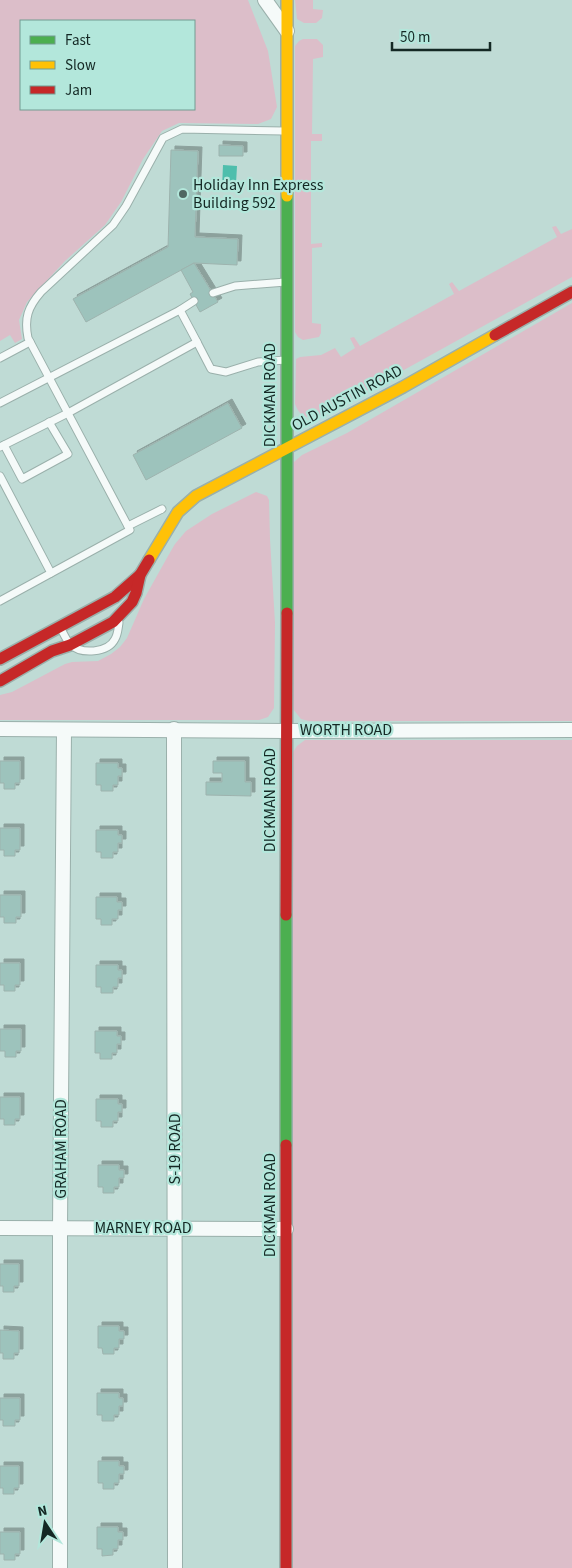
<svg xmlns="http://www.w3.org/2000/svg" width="572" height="1568" viewBox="0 0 572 1568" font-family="'Source Sans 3',sans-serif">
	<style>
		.green { fill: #dcbec9; fill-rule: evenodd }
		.water { fill: #4ebeac }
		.building { fill: #9dc3bc; stroke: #9db3ae; filter: url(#shadow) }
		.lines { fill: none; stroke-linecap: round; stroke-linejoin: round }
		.lane-casing { stroke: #9ab0ab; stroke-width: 9 }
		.street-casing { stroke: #9ab0ab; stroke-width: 16 }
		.fast-casing { stroke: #9ab0ab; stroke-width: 14 }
		.slow-casing { stroke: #9ab0ab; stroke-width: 14 }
		.jam-casing { stroke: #9ab0ab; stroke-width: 14 }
		.lane { stroke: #f5faf9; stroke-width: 7 }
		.street { stroke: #f5faf9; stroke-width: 14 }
		.fast { stroke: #4caf50; stroke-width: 11 }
		.slow { stroke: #ffc107; stroke-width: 11 }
		.jam { stroke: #c62828; stroke-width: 11 }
		.poi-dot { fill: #506762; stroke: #b3e7db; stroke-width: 2 }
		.labels { text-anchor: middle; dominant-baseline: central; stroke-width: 4.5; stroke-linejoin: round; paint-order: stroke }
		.poi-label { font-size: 16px; fill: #142824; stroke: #b3e7db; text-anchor: start }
		.street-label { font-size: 16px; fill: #142824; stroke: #b3e7db }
	</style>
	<defs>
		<filter id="shadow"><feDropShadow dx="4" dy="-4" stdDeviation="0" flood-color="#0004"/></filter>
	</defs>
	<rect width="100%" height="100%" fill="#bfdbd5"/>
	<!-- green -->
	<g class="green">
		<path d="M0 0H248L268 51 277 107 271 119 258 124 179 123 162 131 143 159 121 202 105 225 65 261 27 302 19 320 22 339 15 343 10 335 0 341ZM194 21V109H21V21Z"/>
		<path d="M295 0H313V9L323 10 322 18 316 23H304L297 19Z"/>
		<path d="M303 39H317L323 45V57L313 59 312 134H322V141H311V244L322 243V247L312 248V323L321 324V333L319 337 303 340 298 337 295 332V46L299 41Z"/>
		<path d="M556 226 561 234 572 229V277L328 412C313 418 302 422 295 404L296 359 300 357 321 355 335 348 341 357 355 348 350 338 354 337 360 346 454 294 449 284 452 282 459 291 557 237 552 227Z"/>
		<path d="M572 303V721H309L301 719 293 709 294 462 302 455 347 433Z"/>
		<path d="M256 492 267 496 269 500 270 539 275 623 274 708 268 717 259 720H0V695L12 692 65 664 72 662 98 661 111 654 120 647 127 638 144 599 168 556 175 544 186 531 212 514Z"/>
		<path d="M305 740H572V1568H292V754L297 746Z"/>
	</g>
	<!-- water -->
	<path class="water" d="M223 165 237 166 236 184H241V189L222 188Z"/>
	<!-- building -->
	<g class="building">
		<path d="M219 145 243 146V156H219Z"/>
		<path d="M171 150 198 151 195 237 238 239 237 265 194 263 86 322 73 299 168 247Z"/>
		<path d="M194 263 218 302 200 312 190 294 193 292 181 270Z"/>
		<path d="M228 403 242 428 146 480 133 455Z"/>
		<path d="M0 761H20V783H15V789H4V783H0Z"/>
		<path d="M213 761H245V782H251V796L206 795V782H222V773H213Z"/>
		<path d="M96 763H118V768H122V776H118V785H113V791H101V785H96Z"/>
		<path d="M0 828H20V850H15V856H4V850H0Z"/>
		<path d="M96 830H118V835H122V843H118V852H113V858H101V852H96Z"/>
		<path d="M0 895H21V917H16V923H4V917H0Z"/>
		<path d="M96 897H117V902H122V910H118V919H112V925H101V919H96Z"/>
		<path d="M0 963H20V985H15V991H4V985H0Z"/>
		<path d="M96 965H118V970H122V978H118V987H113V993H101V987H96Z"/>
		<path d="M0 1029H21V1051H16V1057H5V1051H0Z"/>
		<path d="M95 1031H117V1036H121V1044H117V1053H112V1059H100V1053H95Z"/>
		<path d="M0 1097H20V1119H15V1125H4V1119H0Z"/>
		<path d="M96 1099H118V1104H122V1112H118V1121H113V1127H101V1121H96Z"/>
		<path d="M98 1165H119V1170H124V1178H119V1187H114V1193H103V1187H98Z"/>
		<path d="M0 1264H19V1286H14V1292H3V1286H0Z"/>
		<path d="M98 1326H119V1331H124V1339H119V1348H114V1354H103L102 1348H98Z"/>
		<path d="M0 1330 19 1331V1353H14V1359H3V1353H0Z"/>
		<path d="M97 1393H119V1398H123V1406H119V1415H114V1421H102V1415H97Z"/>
		<path d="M0 1398H20V1420H15V1426H3V1420H0Z"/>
		<path d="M98 1461H119V1466H124V1474H119V1483H114V1489H103V1483H98Z"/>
		<path d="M0 1466H19V1488H14V1494H3V1488H0Z"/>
		<path d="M97 1527H118V1532H123V1540H118V1549H113V1555L102 1556V1549H97Z"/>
		<path d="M0 1532H20V1554H15V1560H4V1554H0Z"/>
	</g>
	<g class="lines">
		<defs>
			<g id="lane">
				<path d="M213 293 235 286 286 282"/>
				<path d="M194 301 180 310 197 342"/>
				<path d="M0 358 30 342"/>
				<path d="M0 403 180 310"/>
				<path d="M4 445 22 479 68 454 49 422"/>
				<path d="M0 447 68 413 197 342 211 369 226 372 258 362 286 360"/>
				<path d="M0 476 51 573"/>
				<path d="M128 526 162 509"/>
				<path d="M0 601 130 530 28 338C24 318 28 307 41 292L113 225 126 206 163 138 182 129 284 131"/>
				<path d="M60 627C63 632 66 640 70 644 81 655 108 653 115 639 118 634 118 628 119 623"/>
			</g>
			<g id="street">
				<path d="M265 0 287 31"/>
				<path d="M0 729 286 731 572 730"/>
				<path d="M174 729 175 1568"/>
				<path d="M0 1228 286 1229"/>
				<path d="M60 1568V1228L64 730"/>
			</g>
			<g id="fast">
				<path d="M287 613V196"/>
				<path d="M286 1145V915"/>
			</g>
			<g id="slow">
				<path d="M287 196V0"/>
				<path d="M149 560 178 512 196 496 403 387 495 335"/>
			</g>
			<g id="jam">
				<path d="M495 335 572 292"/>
				<path d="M0 659 115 597 140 575"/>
				<path d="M0 681 52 651 70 645 113 622 132 602 136 593 140 575 149 560"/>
				<path d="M286 915 287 613"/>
				<path d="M286 1568V1145"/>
			</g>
		</defs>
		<!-- lane casing -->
		<use href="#lane" class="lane-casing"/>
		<!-- street casing -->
		<use href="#street" class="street-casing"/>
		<!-- fast casing -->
		<use href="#fast" class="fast-casing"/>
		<!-- slow casing -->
		<use href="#slow" class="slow-casing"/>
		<!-- jam casing -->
		<use href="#jam" class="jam-casing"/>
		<!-- lane -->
		<use href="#lane" class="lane"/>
		<!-- street -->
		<use href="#street" class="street"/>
		<!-- fast -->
		<use href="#fast" class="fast"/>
		<!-- slow -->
		<use href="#slow" class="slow"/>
		<!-- jam -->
		<use href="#jam" class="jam"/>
	</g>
	<!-- markers -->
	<circle class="poi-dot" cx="183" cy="194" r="5"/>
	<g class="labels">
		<!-- poi labels -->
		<g class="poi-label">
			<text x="193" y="185">Holiday Inn Express<tspan x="193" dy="18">Building 592</tspan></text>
		</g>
		<!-- street labels -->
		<g class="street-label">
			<text transform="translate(270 395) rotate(-90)">DICKMAN ROAD</text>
			<text transform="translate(347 398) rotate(-28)">OLD AUSTIN ROAD</text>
			<text x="346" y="730">WORTH ROAD</text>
			<text transform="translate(270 800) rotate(-90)">DICKMAN ROAD</text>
			<text transform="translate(61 1149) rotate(-90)">GRAHAM ROAD</text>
			<text transform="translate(175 1149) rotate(-90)">S-19 ROAD</text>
			<text transform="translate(270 1205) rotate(-90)">DICKMAN ROAD</text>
			<text x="143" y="1228">MARNEY ROAD</text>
		</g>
	</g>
	<!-- legend -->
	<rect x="20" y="20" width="175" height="90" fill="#b3e7db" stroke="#739b92"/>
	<rect x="30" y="36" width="25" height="8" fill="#4caf50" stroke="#739b92"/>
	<text x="65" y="45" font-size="15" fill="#142824">Fast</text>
	<rect x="30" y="61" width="25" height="8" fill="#ffc107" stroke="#739b92"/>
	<text x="65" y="70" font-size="15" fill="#142824">Slow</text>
	<rect x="30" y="86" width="25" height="8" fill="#c62828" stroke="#739b92"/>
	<text x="65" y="95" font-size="15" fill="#142824">Jam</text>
	<!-- north arrow -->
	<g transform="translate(45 1523) rotate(348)" stroke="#b3e7db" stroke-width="4" paint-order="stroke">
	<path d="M0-4L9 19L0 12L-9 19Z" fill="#142824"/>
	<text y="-8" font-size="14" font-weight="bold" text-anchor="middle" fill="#142824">N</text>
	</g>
	<!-- scale -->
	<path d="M392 42v8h98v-8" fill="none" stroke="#142824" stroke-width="2.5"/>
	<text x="400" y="42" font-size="15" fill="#142824" stroke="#b3e7db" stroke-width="4" paint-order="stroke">50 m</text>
</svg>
